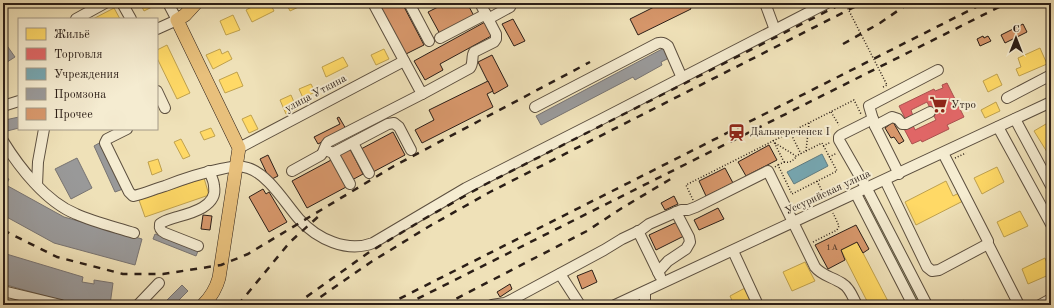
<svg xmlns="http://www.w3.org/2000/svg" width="1054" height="308" viewBox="0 0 1054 308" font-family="'Old Standard TT',serif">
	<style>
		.green { fill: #b6c390; stroke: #707054 }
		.homes { fill: #ffd966; stroke: #bfa14e }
		.shops { fill: #e06666; stroke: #aa504e }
		.public { fill: #76a5af; stroke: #607c81 }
		.industry { fill: #999; stroke: #787472 }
		.building { fill: #d7976b; stroke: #2b1e17 }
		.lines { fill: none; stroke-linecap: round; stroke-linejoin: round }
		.minor-casing { stroke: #5c4f3f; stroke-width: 12 }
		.major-casing { stroke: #2b1e17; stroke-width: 14 }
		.path { stroke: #2b1e17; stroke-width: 1.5; stroke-dasharray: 1 2; stroke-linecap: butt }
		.minor { stroke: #f5ecd1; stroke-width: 10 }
		.major { stroke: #e8c07c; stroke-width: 13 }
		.rail { stroke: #2b1e17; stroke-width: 2.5; stroke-dasharray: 7 7; stroke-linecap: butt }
		.path-bridge { stroke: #2b1e17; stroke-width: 1.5; stroke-dasharray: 1 2; stroke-linecap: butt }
		.labels { text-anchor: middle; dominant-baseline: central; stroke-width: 4; stroke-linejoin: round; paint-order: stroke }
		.number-label { font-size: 9px; fill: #563c2c }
		.street-label { font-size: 11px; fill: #2b1e17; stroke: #f5ecd1 }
		.poi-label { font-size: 11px; fill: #2b1e17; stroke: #f5ecd1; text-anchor: start }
	</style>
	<rect width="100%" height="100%" fill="#efe1b8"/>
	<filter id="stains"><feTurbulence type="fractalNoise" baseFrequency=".005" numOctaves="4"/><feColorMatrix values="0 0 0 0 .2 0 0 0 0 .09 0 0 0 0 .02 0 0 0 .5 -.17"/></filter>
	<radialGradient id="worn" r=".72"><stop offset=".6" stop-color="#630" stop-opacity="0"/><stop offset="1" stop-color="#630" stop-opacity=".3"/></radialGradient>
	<!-- green -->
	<path class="green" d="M874 208 923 305H917L869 211Z"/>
	<!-- homes -->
	<g class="homes">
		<path d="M140 3H158V4L144 11Z"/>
		<path d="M259 3H270L274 11 252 22 246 10Z"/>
		<path d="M286 3H307L290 11Z"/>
		<path d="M114 8 120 19H93Z"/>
		<path d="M233 15 240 30 226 35 220 21Z"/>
		<path d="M167 45 190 93 177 99 157 58V50Z"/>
		<path d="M1040 48 1047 64 1019 76 1016 69 1021 67 1018 58Z"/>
		<path d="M220 49 222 54 228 51 232 59 213 69 206 55Z"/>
		<path d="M384 49 389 59 376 65 371 55Z"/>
		<path d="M343 57 348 66 326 77 322 67Z"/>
		<path d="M237 72 243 86 225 93 219 80Z"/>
		<path d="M997 74 1002 85 988 92 983 81Z"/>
		<path d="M311 84 315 92 303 98 299 89Z"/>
		<path d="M291 95 297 109 286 114 280 100Z"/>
		<path d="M996 102 1000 111 985 118 981 110Z"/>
		<path d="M251 115 258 129 249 133 242 119Z"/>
		<path d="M1051 121V150L1047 152 1034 131Z"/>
		<path d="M211 128 215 136 204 140 200 132Z"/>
		<path d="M181 139 190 156 183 159 174 142Z"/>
		<path d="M158 159 162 171 152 175 148 162Z"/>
		<path d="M997 167 1004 182 982 194 974 178Z"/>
		<path d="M204 178 209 195 145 217 139 200Z"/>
		<path d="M946 181 953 196 959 193 963 201 916 225 905 202Z"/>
		<path d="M1020 211 1028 226 1004 237 997 222Z"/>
		<path d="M857 242 863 253 890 305H869L841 250Z"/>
		<path d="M1045 258 1051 274 1028 284 1022 269Z"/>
		<path d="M805 262 815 281 792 291 783 272Z"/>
		<path d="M745 288 752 300 743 305H734L730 296Z"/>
		<path d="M964 300 967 305H956Z"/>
	</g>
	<!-- shops -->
	<path class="shops" d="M947 83 964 117 947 125 949 129 922 142 921 140 912 144 903 127 912 123 915 130 936 120 927 102 911 110 913 116 906 120 899 106 934 89 935 91 943 88 942 85Z"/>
	<!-- public -->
	<path class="public" d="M822 154 828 166 794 184 787 172Z"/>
	<!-- industry -->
	<g class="industry">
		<path d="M3 40 15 57 4 64 3 62Z"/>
		<path d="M664 48 669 58 661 62 662 65 635 80 633 77 541 125 536 116Z"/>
		<path d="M19 117V128L7 131 5 120Z"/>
		<path d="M101 142 123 189 115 192 94 146Z"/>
		<path d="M77 158 92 188 71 199 55 169Z"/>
		<path d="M3 177 9 179 6 185 64 217 142 239 135 265 54 243 3 215Z"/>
		<path d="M155 234 198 251 196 256 153 239Z"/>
		<path d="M3 253 83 277 82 282 94 284V280L113 283 110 305 74 304 3 284Z"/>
		<path d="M182 285 188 291 174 305H162Z"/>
	</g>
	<!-- building -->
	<g class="building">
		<path d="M378 3H402L424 45 404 55Z"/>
		<path d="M446 3H467L474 16 440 34 428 12Z"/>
		<path d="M482 3H497L485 9Z"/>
		<path d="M662 3H688L691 9 638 35 630 19Z"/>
		<path d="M513 19 525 41 514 46 502 24Z"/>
		<path d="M485 22 493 35 440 64 443 70 425 80 414 61Z"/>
		<path d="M1023 24 1027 32 1005 43 1001 35Z"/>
		<path d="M983 36 984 38 988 36 991 41 980 46 977 39Z"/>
		<path d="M492 55 508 86 494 94 478 62Z"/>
		<path d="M488 81 493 91 487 94 493 107 422 143 415 130 434 120 429 110Z"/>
		<path d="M339 117 346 129 318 144 314 137 340 124 337 118Z"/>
		<path d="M893 122 904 141 899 144 894 137 891 138 885 128Z"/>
		<path d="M393 132 405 155 373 172 361 149Z"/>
		<path d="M769 145 777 160 746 176 738 162Z"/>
		<path d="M350 149 363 174 352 180 338 155Z"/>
		<path d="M268 155 278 176 270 180 260 159Z"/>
		<path d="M333 159 348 186 307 208 292 181Z"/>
		<path d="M725 168 733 183 706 196 699 181Z"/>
		<path d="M263 189 266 194 269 192 287 222 269 232 249 197Z"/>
		<path d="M674 196 678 204 665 210 661 203Z"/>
		<path d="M718 208 724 219 699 230 694 220Z"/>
		<path d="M203 215 212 216 210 230 201 229Z"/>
		<path d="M677 222 684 236 656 250 649 235Z"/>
		<path d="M856 225 869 249 863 253 857 242 841 250 845 260 828 269 815 245Z"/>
		<path d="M592 270 597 282 582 289 577 276Z"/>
		<path d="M510 284 512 289 500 297 497 292Z"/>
	</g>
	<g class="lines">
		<defs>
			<g id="minor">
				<path d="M122 3 131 19"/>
				<path d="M373 3 422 94 470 68C474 63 471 57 474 52L494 42 496 39V34L480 3"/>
				<path d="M409 3 429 41"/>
				<path d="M765 3 775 30"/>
				<path d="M76 19 105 3"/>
				<path d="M488 19 510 7 512 3"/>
				<path d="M157 29 177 20 168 3"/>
				<path d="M440 38 486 14"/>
				<path d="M157 91 165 108"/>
				<path d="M1007 98 1051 75"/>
				<path d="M3 106 19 101"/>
				<path d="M535 107 658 43C662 42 665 43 668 46L682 78"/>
				<path d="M873 119 841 135 839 137V140L867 189 927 305"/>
				<path d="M1015 119 1051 186"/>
				<path d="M875 126 892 117 898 119 902 124H906L930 112"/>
				<path d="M998 127 1051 224"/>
				<path d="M127 129 107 139 105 143 129 192 133 196C144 194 154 189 165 186 183 179 201 173 221 169 230 167 239 165 248 168 268 174 285 203 299 219 317 239 347 253 373 243L466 188 600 120 827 3"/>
				<path d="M3 141C19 167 46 202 76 214 94 222 115 227 134 233"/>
				<path d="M353 143 369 173"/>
				<path d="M239 148 404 61"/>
				<path d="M328 151 333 153 350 184"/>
				<path d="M333 153 388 124 394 123 399 127 411 150"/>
				<path d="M292 171 321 155C325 151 324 146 328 142L422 94"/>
				<path d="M899 174 875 126 869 106 938 70"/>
				<path d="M885 180 927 267 932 271 939 270 986 245 988 241 943 153"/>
				<path d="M37 185 38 162 44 129"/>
				<path d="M856 194 913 305"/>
				<path d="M638 231 660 276"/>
				<path d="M988 244 1019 305"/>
				<path d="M198 246 165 233C161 231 159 229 160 224 165 220 171 219 177 217 192 213 218 206 214 186 214 181 211 176 209 171"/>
				<path d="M733 251 758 305"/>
				<path d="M658 272 668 261 686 249 690 242 689 237 676 212"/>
				<path d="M560 274 580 305"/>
				<path d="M3 291 61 305"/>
				<path d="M645 292V305"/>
				<path d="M138 305 159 283"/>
				<path d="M492 305 505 303 513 299 604 250 622 239 641 230 649 224 681 210H688L696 207 768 171 815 267C822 276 833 277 843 284 850 288 853 298 857 305"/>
				<path d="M615 305 1051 102"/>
				<path d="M1040 305 1051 299"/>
			</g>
			<path id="major" d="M196 3 185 15 177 20 239 148 219 278C216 289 211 297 203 305"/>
		</defs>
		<!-- minor casing -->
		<use href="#minor" class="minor-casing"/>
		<!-- major casing -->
		<use href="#major" class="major-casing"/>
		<!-- path -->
		<g class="path">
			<path d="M883 87 887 85"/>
			<path d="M831 112 839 125"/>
			<path d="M790 132 801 154"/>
			<path d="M773 140 784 162 778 165"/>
			<path d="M775 143 796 156 806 151 809 123"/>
			<path d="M823 146 831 142"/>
			<path d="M829 157 837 153"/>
			<path d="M955 158 966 153"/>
			<path d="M784 162C789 163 793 161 796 157"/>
			<path d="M775 167 778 165 792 194 837 171 822 143 806 151"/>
			<path d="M817 181 825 197"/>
			<path d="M693 200 686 185 854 100 861 114"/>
			<path d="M813 242 837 230 839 226 833 213"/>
		</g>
		<!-- minor -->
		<use href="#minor" class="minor"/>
		<!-- major -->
		<use href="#major" class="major"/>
		<!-- rail -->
		<g class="rail">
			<path d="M843 44 880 23 909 3"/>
			<path d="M3 230 57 257 123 274H163L221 265 248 254 394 166 590 62"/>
			<path d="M238 305 290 242 320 215"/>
			<path d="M295 305 368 253 424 219 486 184 843 3"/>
			<path d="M309 305 371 262 428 227 490 192 862 3"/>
			<path d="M387 305 984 3"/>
			<path d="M405 305 1007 3"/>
			<path d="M444 305 587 231 622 208 674 177"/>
		</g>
		<!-- path-bridge -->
		<path class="path-bridge" d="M845 3 887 85"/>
	</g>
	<!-- icons -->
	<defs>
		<symbol id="supermarket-bare" viewBox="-9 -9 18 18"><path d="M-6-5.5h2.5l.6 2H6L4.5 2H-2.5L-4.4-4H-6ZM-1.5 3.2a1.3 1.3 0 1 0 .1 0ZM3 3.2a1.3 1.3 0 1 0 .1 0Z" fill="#8f2418" stroke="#f5ecd1" stroke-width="2.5" paint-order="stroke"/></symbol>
		<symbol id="station-bare" viewBox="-9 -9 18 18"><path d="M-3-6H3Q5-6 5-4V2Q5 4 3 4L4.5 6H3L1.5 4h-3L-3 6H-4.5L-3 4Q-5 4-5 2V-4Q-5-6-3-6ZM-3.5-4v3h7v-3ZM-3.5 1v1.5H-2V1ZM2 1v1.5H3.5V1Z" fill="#8f2418" stroke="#f5ecd1" stroke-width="2.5" paint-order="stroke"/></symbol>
	</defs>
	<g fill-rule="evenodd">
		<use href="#supermarket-bare" x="926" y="92" width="25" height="25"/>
		<use href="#station-bare" x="724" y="120" width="25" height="25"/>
	</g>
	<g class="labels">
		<!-- number labels -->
		<g class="number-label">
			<text x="832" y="247">1А</text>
		</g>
		<!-- street labels -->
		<g class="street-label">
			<text transform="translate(316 94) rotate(-28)">улица Уткина</text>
			<text transform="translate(828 193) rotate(-25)">Уссурийская улица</text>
		</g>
		<!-- poi labels -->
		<g class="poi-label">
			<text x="951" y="105">Утро</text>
			<text x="750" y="132">Дальнереченск I</text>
		</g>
	</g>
	<!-- margin -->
	<rect width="1054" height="308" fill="none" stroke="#efe1b8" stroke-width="16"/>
	<rect x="4" y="4" width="1046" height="300" fill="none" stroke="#2b1e17" stroke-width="2"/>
	<rect x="8" y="8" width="1038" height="292" fill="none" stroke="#2b1e17"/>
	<!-- legend -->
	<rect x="18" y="18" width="140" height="112" fill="#f5ecd1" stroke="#a49a87"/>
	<rect x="26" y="28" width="20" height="12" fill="#ffd966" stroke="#a49a87"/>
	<text x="54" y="38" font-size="12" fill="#2b1e17">Жильё</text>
	<rect x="26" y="48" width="20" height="12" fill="#e06666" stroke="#a49a87"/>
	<text x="54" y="58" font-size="12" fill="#2b1e17">Торговля</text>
	<rect x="26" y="68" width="20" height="12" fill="#76a5af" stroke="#a49a87"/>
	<text x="54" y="78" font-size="12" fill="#2b1e17">Учреждения</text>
	<rect x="26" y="88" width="20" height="12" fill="#999999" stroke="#a49a87"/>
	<text x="54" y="98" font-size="12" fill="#2b1e17">Промзона</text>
	<rect x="26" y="108" width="20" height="12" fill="#d7976b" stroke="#a49a87"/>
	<text x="54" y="118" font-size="12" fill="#2b1e17">Прочее</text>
	<!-- north arrow -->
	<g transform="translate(1016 38)" stroke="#f5ecd1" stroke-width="3" paint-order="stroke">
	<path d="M0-3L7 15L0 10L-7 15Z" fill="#2b1e17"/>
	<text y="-6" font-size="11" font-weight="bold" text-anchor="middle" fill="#2b1e17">С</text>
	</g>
	<rect width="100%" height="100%" filter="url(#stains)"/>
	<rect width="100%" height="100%" fill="url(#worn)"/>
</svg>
